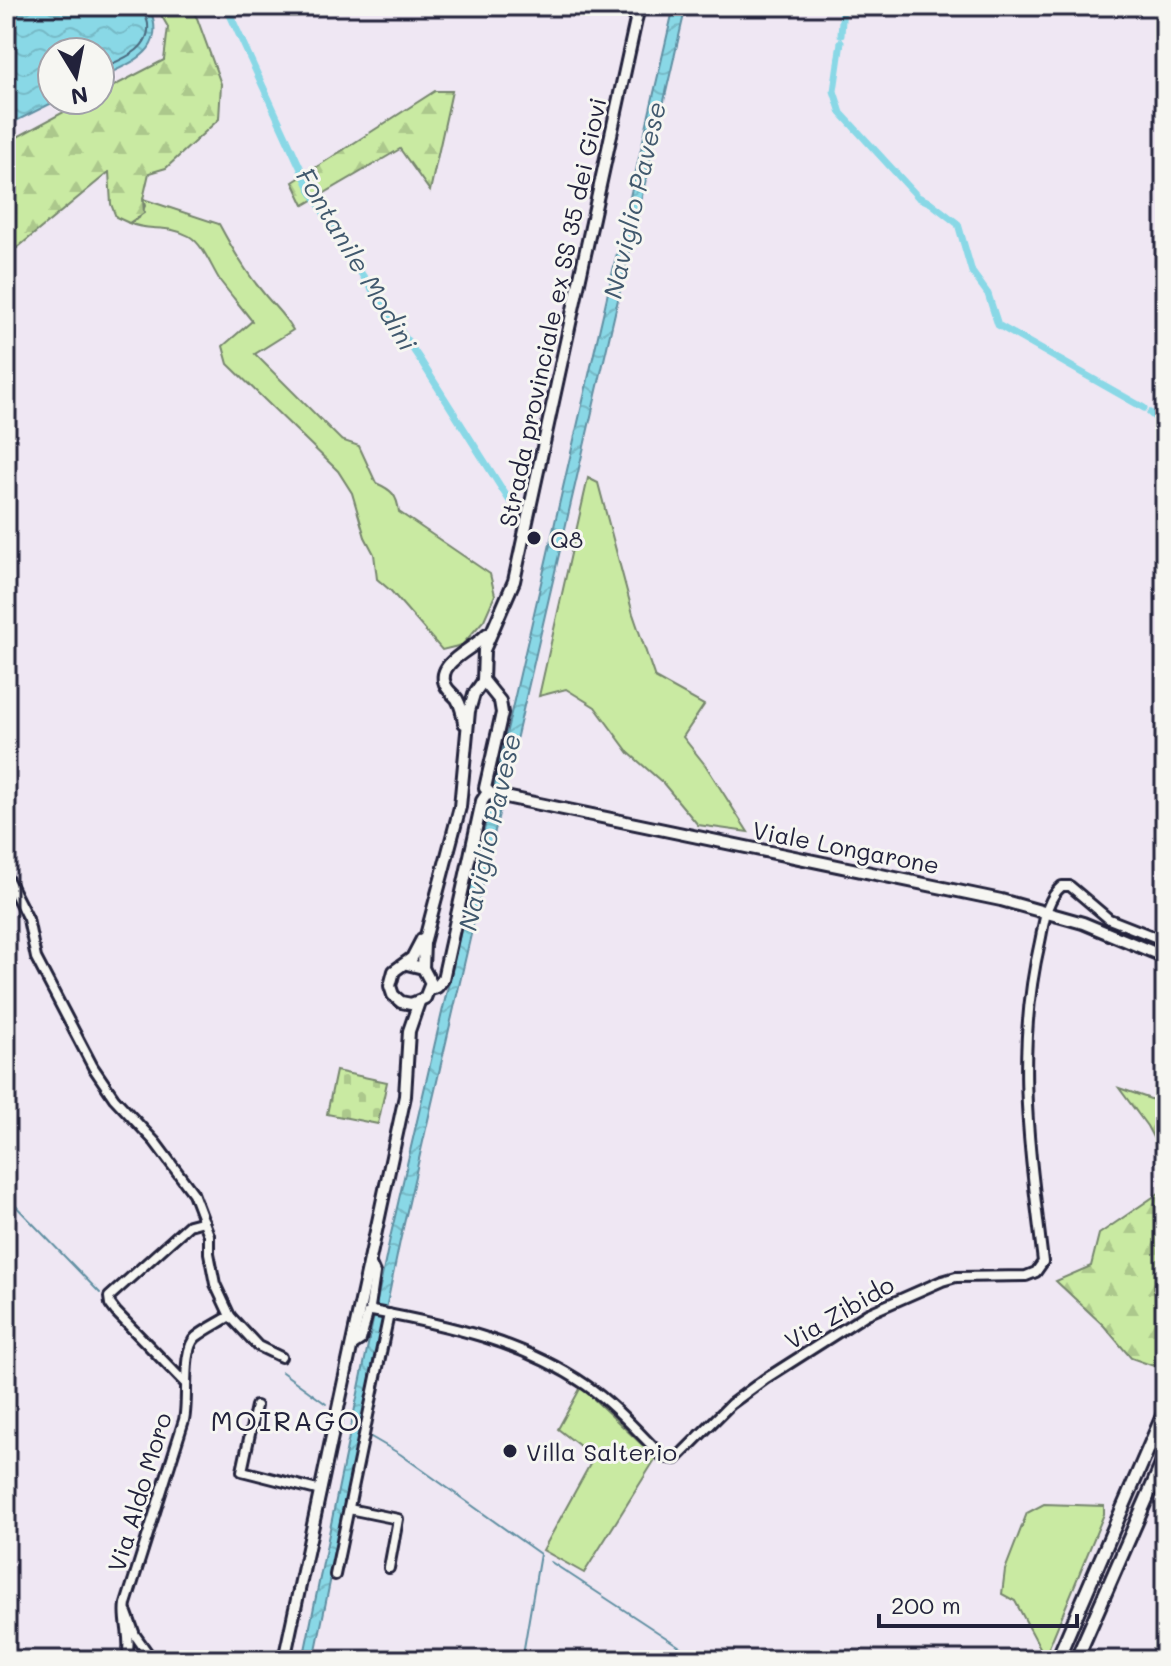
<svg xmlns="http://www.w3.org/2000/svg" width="1171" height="1666" viewBox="0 0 1171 1666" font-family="Mali,sans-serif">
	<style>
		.grass { fill: #c9eaa2; stroke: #76866e; stroke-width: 2 }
		.forest { fill: url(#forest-firs); stroke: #76866e; stroke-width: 2 }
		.cemetery { fill: url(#cemetery-stones); stroke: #76866e; stroke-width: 2 }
		.water { fill: url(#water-waves); stroke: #608fa2; stroke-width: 2 }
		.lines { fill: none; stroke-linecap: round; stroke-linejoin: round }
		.shore { stroke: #4b6b7f; stroke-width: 2 }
		.stream { stroke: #608fa2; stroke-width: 2 }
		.canal { stroke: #89d8e6; stroke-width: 7 }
		.minor-casing { stroke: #22223b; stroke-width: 14 }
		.major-casing { stroke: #22223b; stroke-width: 16 }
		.highway-casing { stroke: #22223b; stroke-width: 17 }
		.minor { stroke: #f6f6f2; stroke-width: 8 }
		.major { stroke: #f6f6f2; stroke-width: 10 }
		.highway { stroke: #f6f6f2; stroke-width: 11 }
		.poi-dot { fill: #22223b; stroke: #f6f6f2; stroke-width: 3 }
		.labels { text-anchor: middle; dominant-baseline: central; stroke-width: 6; stroke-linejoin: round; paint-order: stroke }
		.street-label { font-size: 24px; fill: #22223b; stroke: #f6f6f2 }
		.poi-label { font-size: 24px; fill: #22223b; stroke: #f6f6f2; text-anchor: start }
		.water-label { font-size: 26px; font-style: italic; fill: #41596e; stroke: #f6f6f2 }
		.quarter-label { font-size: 28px; letter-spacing: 2px; fill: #22223b; stroke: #f6f6f2 }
	</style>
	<defs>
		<pattern id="forest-firs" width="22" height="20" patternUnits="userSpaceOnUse" patternTransform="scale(2)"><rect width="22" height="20" fill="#c9eaa2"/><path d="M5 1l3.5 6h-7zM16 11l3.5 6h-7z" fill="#acc88c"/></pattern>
		<pattern id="cemetery-stones" width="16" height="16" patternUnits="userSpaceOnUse" patternTransform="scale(2)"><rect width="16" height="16" fill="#c9eaa2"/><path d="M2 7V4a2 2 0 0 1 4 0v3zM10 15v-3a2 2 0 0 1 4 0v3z" fill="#acc88c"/></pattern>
		<pattern id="water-waves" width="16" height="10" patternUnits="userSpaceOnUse" patternTransform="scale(2)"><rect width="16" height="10" fill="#89d8e6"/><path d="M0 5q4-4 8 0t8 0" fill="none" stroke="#76b9c6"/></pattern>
	</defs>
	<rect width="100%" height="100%" fill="#efe7f3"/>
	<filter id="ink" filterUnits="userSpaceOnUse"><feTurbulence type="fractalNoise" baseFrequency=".0125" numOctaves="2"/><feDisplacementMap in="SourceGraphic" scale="16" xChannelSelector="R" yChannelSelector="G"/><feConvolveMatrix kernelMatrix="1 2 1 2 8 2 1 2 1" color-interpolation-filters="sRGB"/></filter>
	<g filter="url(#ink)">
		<!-- grass -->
		<g class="grass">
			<path d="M143 199 219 224C232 248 246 273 265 295 275 307 285 316 293 330L255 354 341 440 359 446 376 483C392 490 397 495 399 512L490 574 495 595 484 620 462 645 442 650 391 591 377 579 374 554 365 537 352 493 338 471 228 364 223 346 252 321C242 308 231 295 221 282 211 267 204 245 189 236 169 224 147 232 129 223L139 218 145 206Z"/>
			<path d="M588 478 598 483 633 614 655 678 704 705 683 737 706 766 748 832 698 825 663 783 629 753 595 707 566 689 539 696Z"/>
			<path d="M581 1387 656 1458 584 1573 543 1550 594 1457 558 1429Z"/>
			<path d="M1044 1504 1104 1506V1514L1045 1657 1015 1601 1002 1594 1005 1570 1027 1513Z"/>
		</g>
		<!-- forest -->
		<g class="forest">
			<path d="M156 6H189L197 18 221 84 219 119 166 168 149 173 143 199 144 213 129 223 116 217 111 204 109 172 17 248 6 235V143L86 100H100V93L164 60 168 27Z"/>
			<path d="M435 91H452L430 191 400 149 304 205 293 182Z"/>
			<path d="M1119 1088 1165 1104V1160L1147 1126Z"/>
			<path d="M1165 1189V1370L1131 1358 1104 1326 1056 1281 1091 1266 1099 1234Z"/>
		</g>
		<!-- cemetery -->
		<path class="cemetery" d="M336 1071 387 1082 378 1124 327 1114Z"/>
		<!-- water -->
		<g class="water">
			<path d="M6 6H149C168 52 135 60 100 78V52H52V100H58L6 126Z"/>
			<path d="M674 6H686L400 1241 314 1660H303L390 1238Z"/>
		</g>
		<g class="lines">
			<!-- shore -->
			<path class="shore" d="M100 69C119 60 151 51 148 24 147 18 143 12 142 6"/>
			<!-- stream -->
			<g class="stream">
				<path d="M6 1196 100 1293"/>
				<path d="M282 1372 326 1404"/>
				<path d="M371 1437 400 1454 540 1554 522 1660"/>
				<path d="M551 1562 700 1660"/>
			</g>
			<!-- canal -->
			<g class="canal">
				<path d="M226 6 311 191 348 254 421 361 509 500"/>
				<path d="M841 35 843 6"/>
				<path d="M841 42 834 91 841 113 918 197 931 203 958 224 972 272 988 294 998 325 1144 408"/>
				<path d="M1150 413 1165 426"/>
			</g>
			<defs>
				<g id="minor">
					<path d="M6 876 28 919 36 958 93 1067 114 1098 155 1142 193 1193 209 1235V1253L215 1284 230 1316 258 1346 281 1357"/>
					<path d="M372 1311C447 1325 522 1341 586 1385 615 1405 639 1433 663 1457L676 1459 731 1404 765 1379 867 1314 942 1281 956 1277 1026 1276 1036 1272 1043 1262C1030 1151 1014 1054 1040 942 1044 923 1046 899 1062 886H1070L1109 919 1165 941"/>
					<path d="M352 1346 361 1340 368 1313 372 1311 370 1307 375 1273 370 1262"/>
					<path d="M186 1384 116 1312 110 1304 109 1297 189 1225 204 1221"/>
					<path d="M256 1406 242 1471 321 1491"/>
					<path d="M349 1509 398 1519 389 1568"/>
					<path d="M335 1575 389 1314"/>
					<path d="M127 1613 135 1635 147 1652"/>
					<path d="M127 1657C132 1639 123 1622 126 1604L184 1420C189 1399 181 1350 196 1337 206 1329 219 1323 230 1316"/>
					<path d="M152 1658 153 1660"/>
				</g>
				<g id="major">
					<path d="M483 680 500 701 502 713 485 788 491 794"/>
					<path d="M464 723C463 715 461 706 457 699 453 694 447 690 445 684 436 662 474 649 487 634"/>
					<path d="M407 964 423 968 431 983 425 998 411 1004 401 1002 393 995 390 986 394 971 412 958 422 939"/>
					<path d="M423 968 424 943 460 807 469 711 474 694 483 681 484 650 514 581 639 6"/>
					<path d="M430 989 437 987 443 979 482 801 486 795 491 794 1001 900 1083 923 1165 957"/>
					<path d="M284 1660 405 1096 409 1031 419 1002"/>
				</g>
				<g id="highway">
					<path d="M1057 1660 1165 1410"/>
					<path d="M1076 1660 1165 1457"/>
				</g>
			</defs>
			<!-- minor casing -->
			<use href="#minor" class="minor-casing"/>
			<!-- major casing -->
			<use href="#major" class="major-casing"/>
			<!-- highway casing -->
			<use href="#highway" class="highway-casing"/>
			<!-- minor -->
			<use href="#minor" class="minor"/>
			<!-- major -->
			<use href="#major" class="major"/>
			<!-- highway -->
			<use href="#highway" class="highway"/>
		</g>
	</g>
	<!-- markers -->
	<g class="poi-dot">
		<circle cx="534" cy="538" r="8"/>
		<circle cx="510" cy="1451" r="8"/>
	</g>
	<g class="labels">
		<!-- street labels -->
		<g class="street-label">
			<text transform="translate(552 312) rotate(-78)">Strada provinciale ex SS 35 dei Giovi</text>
			<text transform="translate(846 847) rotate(11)">Viale Longarone</text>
			<text transform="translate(839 1312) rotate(-30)">Via Zibido</text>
			<text transform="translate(139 1492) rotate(-73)">Via Aldo Moro</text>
		</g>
		<!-- poi labels -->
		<g class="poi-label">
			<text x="550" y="538">Q8</text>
			<text x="526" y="1451">Villa Salterio</text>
		</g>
		<!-- water labels -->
		<g class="water-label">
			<text transform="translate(634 200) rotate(-77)">Naviglio Pavese</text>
			<text transform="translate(357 259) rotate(59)">Fontanile Modini</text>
			<text transform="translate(489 832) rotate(-77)">Naviglio Pavese</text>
		</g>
		<!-- quarter labels -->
		<g class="quarter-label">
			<text x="286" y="1420">MOIRAGO</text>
		</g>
	</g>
	<!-- margin -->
	<rect width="1171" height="1666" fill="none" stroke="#f6f6f2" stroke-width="32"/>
	<rect x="16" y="16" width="1139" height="1634" fill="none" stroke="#22223b" stroke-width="3" filter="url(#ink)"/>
	<!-- north arrow -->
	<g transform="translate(76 76) rotate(170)"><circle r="38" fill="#f6f6f2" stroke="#a1a1a9" stroke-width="2"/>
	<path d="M0-6L14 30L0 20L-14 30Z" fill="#22223b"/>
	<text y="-12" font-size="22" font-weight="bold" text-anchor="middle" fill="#22223b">N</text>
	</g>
	<!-- scale -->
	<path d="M879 1614v12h198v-12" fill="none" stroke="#22223b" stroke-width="4"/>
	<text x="891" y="1614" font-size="24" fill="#22223b" stroke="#f6f6f2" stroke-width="6" paint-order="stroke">200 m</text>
</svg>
